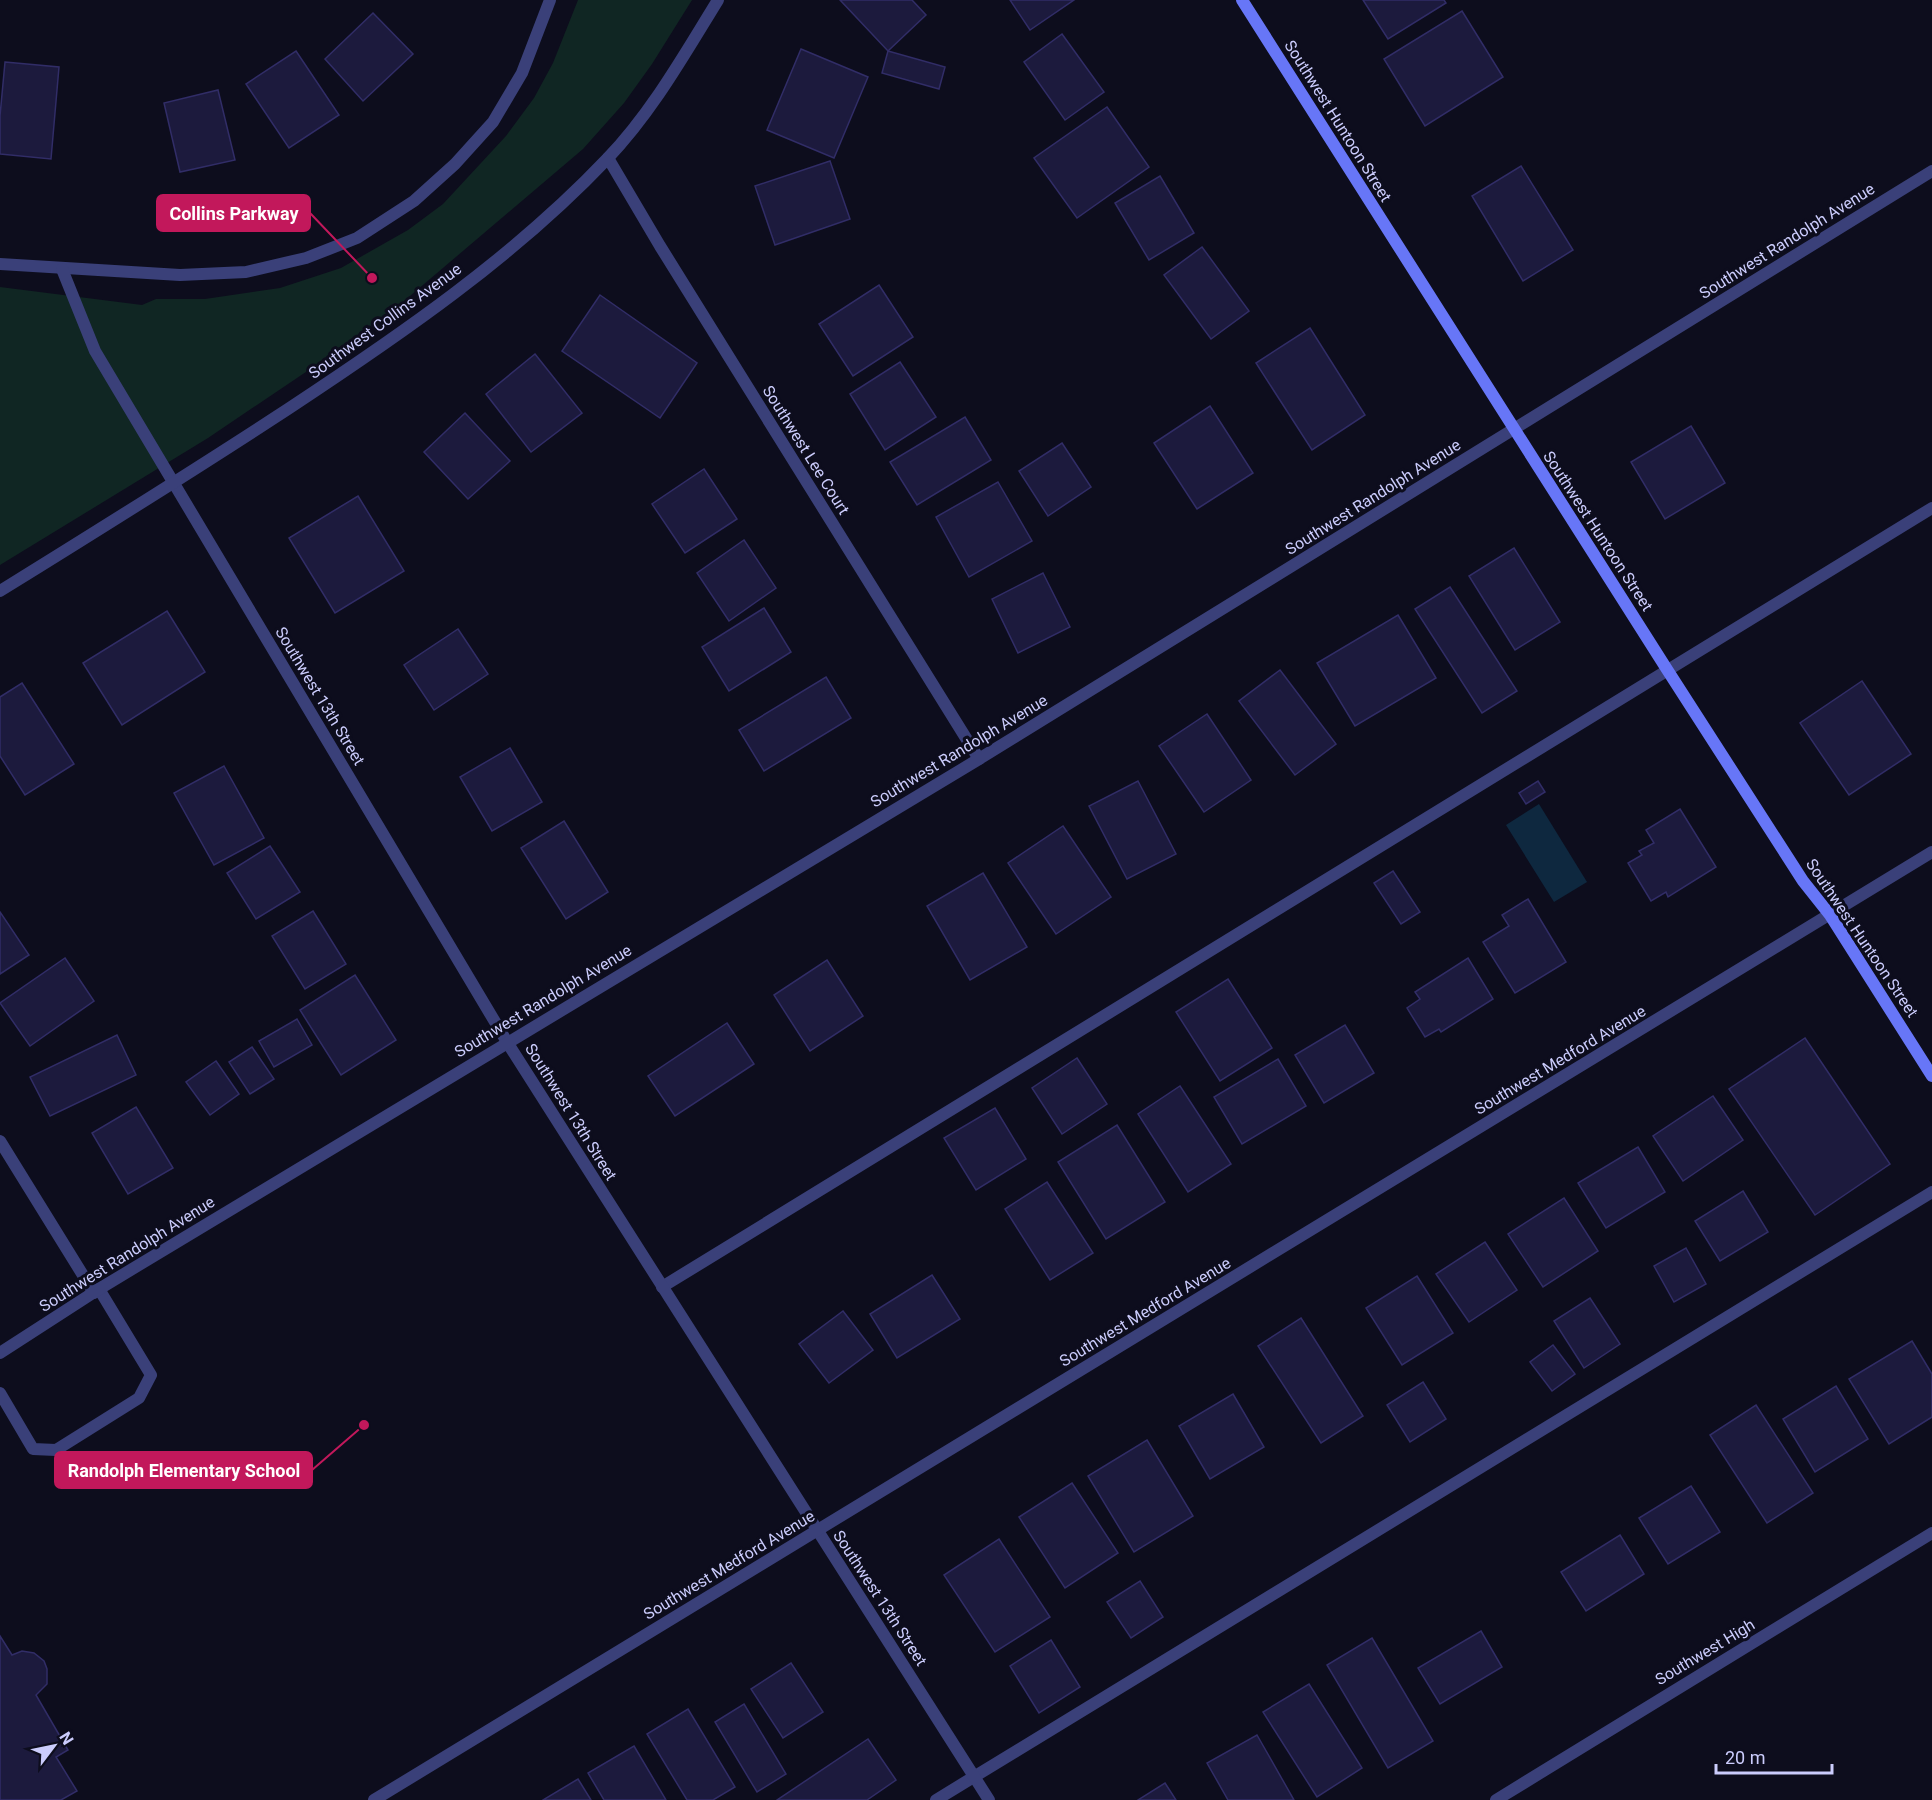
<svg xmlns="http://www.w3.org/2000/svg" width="1932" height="1800" viewBox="0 0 1932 1800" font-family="Roboto,sans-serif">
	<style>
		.green { fill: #102623 }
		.water { fill: #0e283f }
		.building { fill: #1c1a3d; stroke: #312d67; stroke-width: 1.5 }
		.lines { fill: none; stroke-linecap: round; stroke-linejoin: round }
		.service { stroke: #3a4079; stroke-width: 12 }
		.minor { stroke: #3a4079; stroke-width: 12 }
		.secondary { stroke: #6776f7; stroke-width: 12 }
		.labels { text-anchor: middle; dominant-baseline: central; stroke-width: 6; stroke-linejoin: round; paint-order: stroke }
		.street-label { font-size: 16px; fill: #cbccfc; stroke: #0d0d1d }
		.leader { fill: none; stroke: #c2185b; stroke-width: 2 }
		.callout-dot { fill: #c2185b; stroke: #0d0d1d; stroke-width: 2 }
		.callout { fill: #c2185b; stroke: #c2185b; stroke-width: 2 }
		.callout-label { font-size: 18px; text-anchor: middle; font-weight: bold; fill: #fff }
	</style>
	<rect width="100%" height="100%" fill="#0d0d1d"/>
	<!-- green -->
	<path class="green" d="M578 0H692L652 64 624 103 583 149 377 324 208 438 0 565V287L142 305 156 299H205L280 288 341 268 408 230 443 204 506 136 534 98 553 63Z"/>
	<!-- water -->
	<path class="water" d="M1539 804 1587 882 1554 902 1506 825Z"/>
	<!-- building -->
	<g class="building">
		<path d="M840 0H912L926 15 888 51Z"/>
		<path d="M1010 0H1074L1030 30Z"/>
		<path d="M1363 0H1444L1446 3 1388 39Z"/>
		<path d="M1462 11 1503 77 1425 126 1384 59Z"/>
		<path d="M373 13 413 54 363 101 325 59Z"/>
		<path d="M1062 34 1104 92 1065 120 1024 62Z"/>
		<path d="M801 49 868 77 834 158 767 130Z"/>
		<path d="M296 51 339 115 289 148 246 84Z"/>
		<path d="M888 51 945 67 939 89 882 73Z"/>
		<path d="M5 62 59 67 51 159 0 154V116Z"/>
		<path d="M218 90 235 160 180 172 164 103Z"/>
		<path d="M1107 107 1149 167 1077 218 1034 158Z"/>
		<path d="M830 161 850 219 775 245 755 186Z"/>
		<path d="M1521 166 1573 250 1523 281 1472 196Z"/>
		<path d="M1160 176 1194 233 1149 260 1115 203Z"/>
		<path d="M1202 247 1249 311 1211 339 1164 275Z"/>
		<path d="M879 285 913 337 853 376 819 324Z"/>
		<path d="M600 295 697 363 660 418 562 351Z"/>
		<path d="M1310 328 1365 415 1312 450 1256 363Z"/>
		<path d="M535 354 582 413 531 452 486 394Z"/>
		<path d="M900 362 936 417 885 450 850 394Z"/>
		<path d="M1210 406 1253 473 1197 509 1154 443Z"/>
		<path d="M465 413 510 461 468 499 424 452Z"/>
		<path d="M965 417 991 460 917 505 890 462Z"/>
		<path d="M1691 426 1725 483 1665 519 1631 462Z"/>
		<path d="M1062 443 1091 487 1048 516 1019 471Z"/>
		<path d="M704 469 737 519 685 553 652 504Z"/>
		<path d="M998 482 1032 541 969 577 936 517Z"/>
		<path d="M358 496 404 571 335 613 289 538Z"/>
		<path d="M744 540 776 588 729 621 697 573Z"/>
		<path d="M1514 548 1560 622 1515 650 1469 576Z"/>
		<path d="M1043 573 1070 627 1018 653 992 599Z"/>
		<path d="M1450 587 1517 691 1482 713 1415 609Z"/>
		<path d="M764 608 791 652 729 691 702 647Z"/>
		<path d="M167 611 205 672 122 725 83 663Z"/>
		<path d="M1398 615 1436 678 1355 726 1317 663Z"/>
		<path d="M458 629 488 674 434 710 404 665Z"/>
		<path d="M1280 670 1336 744 1295 775 1239 701Z"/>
		<path d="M826 677 851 718 764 771 739 730Z"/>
		<path d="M1862 681 1911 754 1849 795 1800 723Z"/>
		<path d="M22 683 74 764 25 795 0 756V697Z"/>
		<path d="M1207 714 1251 780 1204 812 1159 746Z"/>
		<path d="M510 748 542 802 492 831 460 777Z"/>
		<path d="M224 766 264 838 214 865 174 793Z"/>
		<path d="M1138 781 1176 854 1127 879 1089 806Z"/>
		<path d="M1538 781 1545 792 1526 804 1519 793Z"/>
		<path d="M1680 809 1716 867 1668 897 1666 892 1651 901 1628 863 1642 855 1639 851 1654 843 1646 830Z"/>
		<path d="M564 821 608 892 566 919 521 848Z"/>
		<path d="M1063 826 1111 897 1056 934 1008 863Z"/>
		<path d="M270 846 300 892 256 919 227 873Z"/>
		<path d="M1393 871 1420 912 1401 924 1374 883Z"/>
		<path d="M983 873 1027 947 970 980 927 906Z"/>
		<path d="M1528 899 1566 962 1515 993 1483 942 1509 926 1502 915Z"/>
		<path d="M313 911 346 964 305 989 272 936Z"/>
		<path d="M0 912 29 955 0 974Z"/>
		<path d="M65 958 94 1001 30 1046 0 1003Z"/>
		<path d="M1468 958 1493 999 1441 1032 1439 1029 1425 1037 1407 1008 1420 999 1415 992Z"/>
		<path d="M827 960 863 1016 810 1051 774 995Z"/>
		<path d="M355 975 396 1040 341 1075 300 1010Z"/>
		<path d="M1228 979 1272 1048 1220 1081 1176 1012Z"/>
		<path d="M297 1019 312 1045 274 1067 259 1041Z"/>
		<path d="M727 1023 754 1064 675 1116 648 1076Z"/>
		<path d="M1345 1025 1374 1073 1324 1103 1295 1055Z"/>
		<path d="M117 1035 136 1075 50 1116 30 1077Z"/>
		<path d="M1805 1038 1890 1164 1815 1215 1729 1089Z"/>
		<path d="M252 1047 274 1079 250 1094 229 1062Z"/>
		<path d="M1077 1058 1107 1104 1062 1134 1032 1088Z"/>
		<path d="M1278 1059 1306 1106 1242 1144 1214 1097Z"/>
		<path d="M216 1061 239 1094 210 1115 186 1082Z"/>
		<path d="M1180 1086 1231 1164 1188 1192 1138 1114Z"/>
		<path d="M1713 1096 1743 1140 1683 1181 1653 1136Z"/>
		<path d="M136 1107 173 1168 128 1194 92 1133Z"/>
		<path d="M995 1108 1026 1159 976 1190 944 1138Z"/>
		<path d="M1117 1125 1165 1202 1106 1239 1058 1162Z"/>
		<path d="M1638 1147 1665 1192 1606 1228 1578 1183Z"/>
		<path d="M1047 1182 1093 1253 1050 1280 1005 1209Z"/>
		<path d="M1743 1191 1768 1232 1720 1261 1695 1221Z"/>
		<path d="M1564 1198 1598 1251 1543 1287 1508 1234Z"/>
		<path d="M1485 1242 1517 1290 1469 1322 1436 1274Z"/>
		<path d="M1686 1248 1706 1284 1674 1302 1654 1266Z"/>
		<path d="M932 1275 960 1319 897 1358 870 1314Z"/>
		<path d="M1417 1276 1453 1333 1402 1365 1366 1308Z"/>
		<path d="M1590 1298 1620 1344 1584 1368 1554 1321Z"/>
		<path d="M843 1311 873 1350 829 1383 799 1344Z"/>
		<path d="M1301 1318 1363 1416 1321 1443 1258 1346Z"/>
		<path d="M1912 1341 1932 1374V1417L1889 1444 1849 1379Z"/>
		<path d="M1553 1345 1575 1374 1552 1391 1530 1362Z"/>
		<path d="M1423 1382 1446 1419 1410 1442 1387 1405Z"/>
		<path d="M1836 1386 1868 1439 1815 1472 1783 1419Z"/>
		<path d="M1233 1394 1264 1447 1210 1479 1179 1426Z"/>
		<path d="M1756 1405 1813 1493 1767 1523 1710 1435Z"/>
		<path d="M1147 1440 1193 1516 1134 1552 1088 1476Z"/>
		<path d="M1072 1483 1118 1553 1065 1588 1019 1517Z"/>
		<path d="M1691 1486 1720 1532 1668 1564 1639 1518Z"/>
		<path d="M1620 1535 1644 1574 1586 1611 1561 1572Z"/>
		<path d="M999 1539 1050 1617 995 1652 944 1575Z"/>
		<path d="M1140 1581 1163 1617 1131 1638 1107 1602Z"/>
		<path d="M1481 1631 1502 1667 1440 1704 1418 1668Z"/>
		<path d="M0 1636 12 1655 22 1651 34 1653 44 1661 47 1669V1684L36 1695 68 1750 56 1757 77 1791 61 1800H0Z"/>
		<path d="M1372 1638 1433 1741 1388 1768 1327 1665Z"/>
		<path d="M1051 1640 1080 1687 1039 1713 1010 1666Z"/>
		<path d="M791 1663 823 1712 783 1738 751 1689Z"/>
		<path d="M1309 1684 1362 1768 1317 1797 1263 1712Z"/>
		<path d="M744 1704 786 1774 757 1792 715 1722Z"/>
		<path d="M688 1709 735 1787 713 1800H687L647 1734Z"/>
		<path d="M1257 1735 1294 1800H1228L1207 1763Z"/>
		<path d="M868 1739 896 1780 867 1800H777Z"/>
		<path d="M634 1746 666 1800H604L588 1773Z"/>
		<path d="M578 1779 591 1800H543Z"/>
		<path d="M1165 1783 1176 1800H1138Z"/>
	</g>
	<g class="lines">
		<!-- service -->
		<g class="service">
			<path d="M662 1287 1932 508"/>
			<path d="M0 1393 33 1449 56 1450 139 1398 151 1375 99 1289"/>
			<path d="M936 1800 1932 1192"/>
		</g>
		<!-- minor -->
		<g class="minor">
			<path d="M608 158 660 246 979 759"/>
			<path d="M0 264 180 275 246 272 306 258 357 238 414 201 455 164 493 122 522 73 550 0"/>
			<path d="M62 269 95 351 507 1042 989 1800"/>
			<path d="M0 591C97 531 193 471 288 409 400 335 514 257 607 159 652 112 684 55 718 0"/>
			<path d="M0 1141 94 1293"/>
			<path d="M0 1353 99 1289 979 759 1932 171"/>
			<path d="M374 1800 1932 852"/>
			<path d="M1496 1800 1932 1533"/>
		</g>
		<!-- secondary -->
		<path class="secondary" d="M1242 0 1668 671 1803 881 1830 915 1932 1076"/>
	</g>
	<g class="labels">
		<!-- street labels -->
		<g class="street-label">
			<text transform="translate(1338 121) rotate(58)">Southwest Huntoon Street</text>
			<text transform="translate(1787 241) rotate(-32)">Southwest Randolph Avenue</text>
			<text transform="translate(385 321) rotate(-36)">Southwest Collins Avenue</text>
			<text transform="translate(806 450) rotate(58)">Southwest Lee Court</text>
			<text transform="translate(1373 497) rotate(-32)">Southwest Randolph Avenue</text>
			<text transform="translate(1598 531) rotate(57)">Southwest Huntoon Street</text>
			<text transform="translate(320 696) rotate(59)">Southwest 13th Street</text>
			<text transform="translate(959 751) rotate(-31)">Southwest Randolph Avenue</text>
			<text transform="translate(1862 938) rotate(56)">Southwest Huntoon Street</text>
			<text transform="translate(543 1001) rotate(-31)">Southwest Randolph Avenue</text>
			<text transform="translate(1560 1060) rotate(-31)">Southwest Medford Avenue</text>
			<text transform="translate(571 1112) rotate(58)">Southwest 13th Street</text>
			<text transform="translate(127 1254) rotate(-32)">Southwest Randolph Avenue</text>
			<text transform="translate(1145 1312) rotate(-31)">Southwest Medford Avenue</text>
			<text transform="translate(729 1565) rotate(-31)">Southwest Medford Avenue</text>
			<text transform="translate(880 1598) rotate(57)">Southwest 13th Street</text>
			<text transform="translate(1705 1652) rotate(-31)">Southwest High</text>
		</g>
	</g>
	<!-- callouts -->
	<path class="leader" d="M372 278L310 213M364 1425L312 1470"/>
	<g class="callout-dot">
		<circle cx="372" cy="278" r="6"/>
		<circle cx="364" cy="1425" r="6"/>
	</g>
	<g class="callout">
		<rect x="157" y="195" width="153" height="36" rx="6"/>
		<rect x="55" y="1452" width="257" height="36" rx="6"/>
	</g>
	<g class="callout-label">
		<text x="234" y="220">Collins Parkway</text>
		<text x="184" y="1477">Randolph Elementary School</text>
	</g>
	<!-- north arrow -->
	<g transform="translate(54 1746) rotate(58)" stroke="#0d0d1d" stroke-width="4.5" paint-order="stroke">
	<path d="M0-4.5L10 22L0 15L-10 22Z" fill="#cbccfc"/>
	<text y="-9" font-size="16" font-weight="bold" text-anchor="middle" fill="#cbccfc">N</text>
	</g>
	<!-- scale -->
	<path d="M1716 1764v9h116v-9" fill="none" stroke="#cbccfc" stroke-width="3"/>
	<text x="1725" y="1764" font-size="18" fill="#cbccfc" stroke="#0d0d1d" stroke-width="4.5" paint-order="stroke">20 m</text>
</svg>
